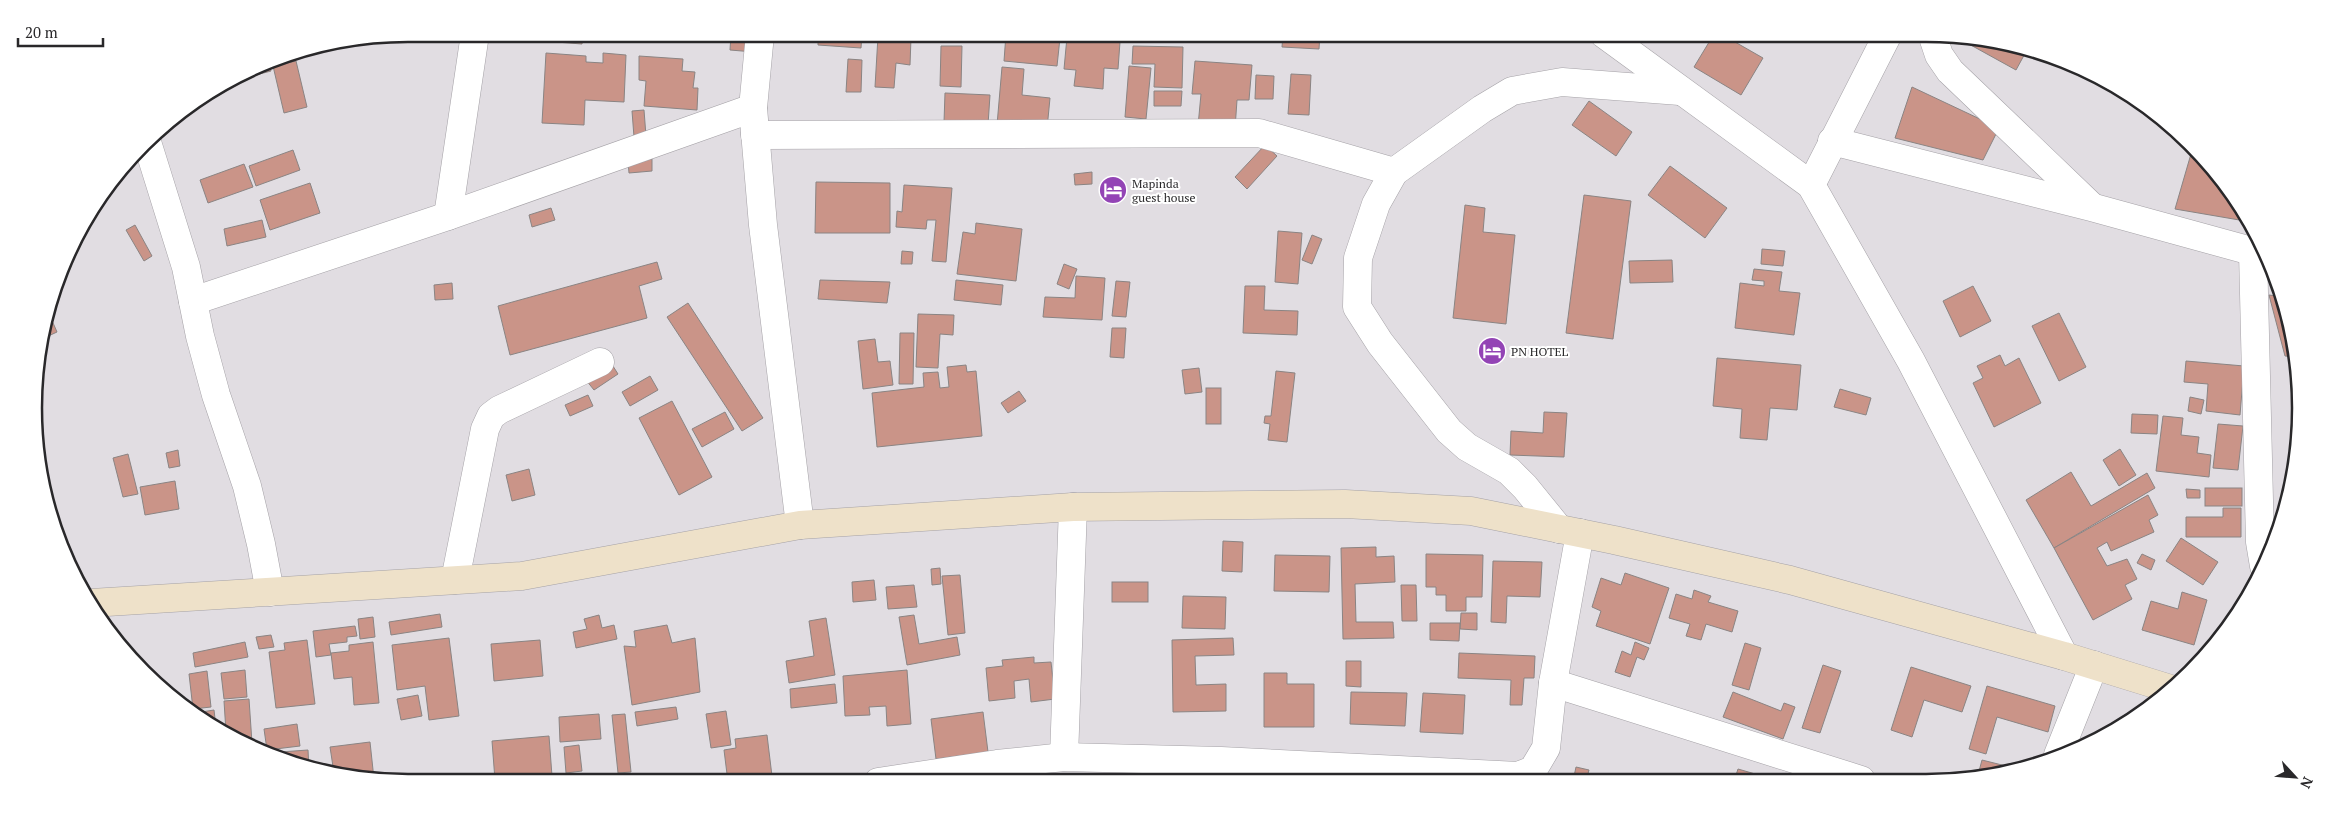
<svg xmlns="http://www.w3.org/2000/svg" width="2335" height="817" viewBox="0 0 2335 817" font-family="'PT Serif',serif">
	<style>
		.building { fill: #ca9488; stroke: #8a8483 }
		.lines { fill: none; stroke-linecap: round; stroke-linejoin: round }
		.street-casing { stroke: #a5a2a7; stroke-width: 29 }
		.secondary-casing { stroke: #a5a2a7; stroke-width: 29 }
		.street { stroke: #fff; stroke-width: 28 }
		.secondary { stroke: #eee1c9; stroke-width: 28 }
		.labels { text-anchor: middle; dominant-baseline: central; stroke-width: 4; stroke-linejoin: round; paint-order: stroke }
		.poi-label { font-size: 12px; fill: #29282a; stroke: #fff; text-anchor: start }
		.rim { fill: none; stroke: #29282a; stroke-width: 2.5 }
	</style>
	<rect width="100%" height="100%" fill="#e1dde2"/>
	<!-- building -->
	<g class="building">
		<path d="M557 34H583L582 44 556 42Z"/>
		<path d="M731 34H756L754 52 730 50Z"/>
		<path d="M818 34H862L861 48 818 45Z"/>
		<path d="M1006 34 1060 38 1057 66 1004 61Z"/>
		<path d="M1131 34H1172V38L1131 36Z"/>
		<path d="M1283 34H1320L1319 49 1282 47Z"/>
		<path d="M1714 34H1721L1763 58 1741 95 1694 67Z"/>
		<path d="M878 36 911 38 910 65 896 63 894 88 875 87Z"/>
		<path d="M1067 37 1120 42 1118 69 1104 68 1103 89 1074 86 1076 70 1064 69Z"/>
		<path d="M1958 38 2023 46 2028 48 2016 70Z"/>
		<path d="M941 46H962L961 87 940 86Z"/>
		<path d="M1133 46 1183 47 1182 88 1154 87 1155 64H1132Z"/>
		<path d="M546 53 586 56V62L603 63V53L626 55 624 102 585 100 584 125 542 123Z"/>
		<path d="M639 56 683 59 682 71 695 72 693 88H698L697 110 644 106 646 81 639 80Z"/>
		<path d="M848 59 862 60 861 92H846Z"/>
		<path d="M268 61 271 71 237 80 265 62Z"/>
		<path d="M296 61 307 107 284 113 273 66Z"/>
		<path d="M1195 61 1252 65 1249 100H1237L1235 129 1198 126 1201 94H1192Z"/>
		<path d="M1129 66 1151 68 1146 119 1125 117Z"/>
		<path d="M1002 67 1024 69 1022 95 1050 98 1047 129 997 125Z"/>
		<path d="M1291 74 1311 75 1309 115 1288 114Z"/>
		<path d="M1256 75 1274 76 1273 99H1255Z"/>
		<path d="M1912 87 1999 128 1983 160 1895 138Z"/>
		<path d="M1154 91H1182L1181 106H1154Z"/>
		<path d="M945 93 990 95 988 125 944 122Z"/>
		<path d="M1589 101 1632 132 1616 156 1572 125Z"/>
		<path d="M644 110 646 136 634 137 632 111Z"/>
		<path d="M1265 145 1277 156 1247 189 1235 177Z"/>
		<path d="M2193 147 2208 161 2251 222 2175 209Z"/>
		<path d="M293 150 300 170 256 186 249 166Z"/>
		<path d="M652 159V171L629 173 628 161Z"/>
		<path d="M244 164 253 187 208 203 200 180Z"/>
		<path d="M1670 166 1727 208 1705 238 1648 195Z"/>
		<path d="M1092 172V184L1075 185 1074 174Z"/>
		<path d="M816 182 890 183V233H815Z"/>
		<path d="M310 183 320 213 270 230 260 200Z"/>
		<path d="M904 185 952 188 946 262 932 261 936 220H927L926 229 896 227 897 211 902 212Z"/>
		<path d="M1584 195 1631 201 1613 339 1566 333Z"/>
		<path d="M1465 205 1485 208 1483 232 1515 235 1506 324 1453 318Z"/>
		<path d="M551 208 555 220 532 227 529 215Z"/>
		<path d="M262 220 266 237 227 246 224 229Z"/>
		<path d="M976 223 1022 229 1016 281 957 274 963 232 975 234Z"/>
		<path d="M135 225 152 256 144 261 126 230Z"/>
		<path d="M1278 231 1302 233 1298 284 1275 282Z"/>
		<path d="M1312 235 1322 239 1312 264 1302 260Z"/>
		<path d="M1762 249 1785 251 1783 266 1761 264Z"/>
		<path d="M902 251 913 252 912 264H901Z"/>
		<path d="M1672 260 1673 282 1630 283 1629 261Z"/>
		<path d="M657 262 662 279 639 286 647 318 510 355 498 306Z"/>
		<path d="M1064 264 1077 269 1069 289 1057 284Z"/>
		<path d="M1754 269 1782 272 1779 291 1800 293 1794 335 1735 328 1740 283 1764 286V281L1752 280Z"/>
		<path d="M1076 276 1105 278 1102 320 1043 317 1045 297 1075 298Z"/>
		<path d="M820 280 890 282 887 303 818 299Z"/>
		<path d="M956 280 1003 285 1001 305 954 300Z"/>
		<path d="M1116 281 1130 282 1126 317 1112 316Z"/>
		<path d="M452 283 453 299 435 300 434 285Z"/>
		<path d="M1245 286H1265L1264 310 1298 311 1297 335 1243 333Z"/>
		<path d="M1973 286 1991 321 1960 337 1943 301Z"/>
		<path d="M2269 295 2283 297 2297 357 2285 356Z"/>
		<path d="M688 303 763 418 742 431 667 317Z"/>
		<path d="M2059 313 2086 367 2059 381 2032 326Z"/>
		<path d="M918 314 954 315 953 335 940 334 938 368 916 367Z"/>
		<path d="M50 316 57 332 44 338Z"/>
		<path d="M1112 328H1126L1124 358 1110 357Z"/>
		<path d="M900 333H914L913 384H899Z"/>
		<path d="M875 339 878 362 890 361 893 385 863 389 858 341Z"/>
		<path d="M2000 355 2005 366 2019 358 2041 403 1994 427 1973 383 1983 378 1977 366Z"/>
		<path d="M1717 358 1801 365 1797 410 1770 408 1767 440 1740 438 1742 409 1713 406Z"/>
		<path d="M2186 361 2244 366 2240 415 2206 411 2208 384 2184 382Z"/>
		<path d="M611 363 618 374 594 390 586 380Z"/>
		<path d="M966 365 967 372 976 371 982 436 877 447 872 393 924 387 923 373 938 372 940 388 949 387 947 367Z"/>
		<path d="M1199 368 1202 392 1185 394 1182 370Z"/>
		<path d="M1276 371 1295 373 1287 442 1268 440 1270 424 1264 423 1265 416H1271Z"/>
		<path d="M650 376 658 390 630 406 622 392Z"/>
		<rect x="1206" y="388" width="15" height="36"/>
		<path d="M1840 389 1871 398 1866 415 1834 407Z"/>
		<path d="M1019 391 1026 401 1008 413 1001 403Z"/>
		<path d="M588 395 593 406 570 416 565 405Z"/>
		<path d="M2190 397 2204 400 2201 414 2188 411Z"/>
		<path d="M672 401 712 477 679 495 639 418Z"/>
		<path d="M725 412 734 429 702 447 692 429Z"/>
		<path d="M1544 412 1567 413 1564 457 1510 455 1511 431 1543 433Z"/>
		<path d="M2132 414 2158 415 2157 434 2131 433Z"/>
		<path d="M2163 416 2183 418 2181 435 2199 437 2197 453 2211 455 2209 477 2156 471Z"/>
		<path d="M2218 424 2243 426 2238 470 2213 468Z"/>
		<path d="M2120 449 2136 475 2119 486 2103 460Z"/>
		<path d="M178 450 180 466 169 468 166 453Z"/>
		<path d="M128 454 138 494 123 497 113 458Z"/>
		<path d="M529 469 535 495 512 501 506 475Z"/>
		<path d="M2071 472 2091 506 2147 473 2155 488 2054 548 2026 500Z"/>
		<path d="M175 481 179 509 145 515 140 487Z"/>
		<rect x="2205" y="488" width="37" height="18"/>
		<path d="M2186 489 2200 490V498H2187Z"/>
		<path d="M2148 495 2158 515 2149 520 2154 532 2111 551 2107 542 2097 548 2107 566 2127 559 2137 579 2125 585 2132 599 2093 620 2054 548Z"/>
		<path d="M2223 508H2241V537H2186V517H2223Z"/>
		<path d="M2278 515H2285L2279 529Z"/>
		<path d="M2181 538 2218 562 2203 585 2166 561Z"/>
		<path d="M1223 541 1243 542 1242 572 1222 571Z"/>
		<path d="M1376 547V557L1394 556 1395 582 1355 584 1356 622H1393L1394 638 1343 639 1341 548Z"/>
		<path d="M1426 554 1483 555 1482 597H1466V611H1446V595H1436V587H1426Z"/>
		<path d="M2142 554 2155 560 2151 570 2137 563Z"/>
		<path d="M1275 555 1330 556 1329 592 1274 591Z"/>
		<path d="M1493 561 1542 562 1540 597 1507 596 1506 623 1491 622Z"/>
		<path d="M940 568 941 584 932 585 931 569Z"/>
		<path d="M1625 573 1669 588 1650 644 1596 626 1601 611 1592 607 1601 578 1621 585Z"/>
		<path d="M960 575 965 633 948 635 942 576Z"/>
		<path d="M874 580 876 600 853 602 852 582Z"/>
		<rect x="1112" y="582" width="36" height="20"/>
		<path d="M914 585 917 607 888 609 886 587Z"/>
		<path d="M1401 585H1416L1417 621H1402Z"/>
		<path d="M1694 590 1711 596 1708 602 1738 611 1732 632 1706 624 1701 640 1686 636 1690 624 1669 618 1676 594 1692 599Z"/>
		<path d="M2182 592 2207 600 2194 645 2142 630 2151 601 2178 609Z"/>
		<path d="M1183 596 1226 597 1225 629 1182 628Z"/>
		<path d="M2251 596 2241 608 2238 602Z"/>
		<path d="M1461 613H1477V630L1460 629Z"/>
		<path d="M440 614 442 627 391 635 389 622Z"/>
		<path d="M599 615 602 628 614 625 617 639 576 648 573 632 587 629 584 619Z"/>
		<path d="M914 615 919 644 957 637 960 655 907 665 899 617Z"/>
		<path d="M373 617 375 637 360 639 358 619Z"/>
		<path d="M826 618 835 675 789 683 786 661 814 656 809 621Z"/>
		<path d="M1430 623H1460L1459 641 1430 640Z"/>
		<path d="M667 625 672 643 695 638 700 692 632 705 624 646 636 647 634 631Z"/>
		<path d="M355 626 357 636 347 637V642L329 644 331 655 316 657 313 631Z"/>
		<path d="M271 635 274 647 259 649 256 637Z"/>
		<path d="M449 638 459 716 429 720 425 686 397 690 392 645Z"/>
		<path d="M1233 638 1234 655 1195 656 1196 685 1226 684V711L1173 712 1172 640Z"/>
		<path d="M307 640 315 704 276 708 269 652 285 650 284 643Z"/>
		<path d="M540 640 543 676 494 681 491 644Z"/>
		<path d="M245 642 248 657 195 667 193 653Z"/>
		<path d="M373 642 379 703 354 705 352 677 334 679 331 653 349 651V645Z"/>
		<path d="M1635 642 1649 648 1644 660 1637 657 1630 677 1615 672 1622 651 1631 655Z"/>
		<path d="M1745 643 1761 648 1749 690 1732 685Z"/>
		<path d="M1459 653 1535 656 1534 678H1524L1522 705H1510L1511 680 1458 678Z"/>
		<path d="M1034 657V663L1051 662 1055 699 1031 702 1029 679 1014 681 1015 698 989 701 986 668 1003 666 1002 660Z"/>
		<path d="M1346 661H1361V687L1346 686Z"/>
		<path d="M1823 665 1841 671 1820 733 1802 728Z"/>
		<path d="M1911 667 1971 686 1962 712 1924 700 1912 737 1891 730Z"/>
		<path d="M245 670 247 697 224 699 221 673Z"/>
		<path d="M907 670 911 724 887 726 886 706 869 707 870 715 845 716 843 676Z"/>
		<path d="M207 671 211 707 193 709 189 674Z"/>
		<path d="M1264 673H1287V684H1314V727H1264Z"/>
		<path d="M835 684 837 703 791 708 790 689Z"/>
		<path d="M1987 686 2055 706 2048 732 1997 717 1986 754 1969 749Z"/>
		<path d="M1351 692 1407 693 1405 726 1350 724Z"/>
		<path d="M1733 692 1781 711 1784 703 1795 707 1783 739 1723 717Z"/>
		<path d="M1423 693 1465 695 1463 734 1420 732Z"/>
		<path d="M418 695 422 716 401 720 397 699Z"/>
		<path d="M249 699 252 743 226 732 224 701Z"/>
		<path d="M676 707 678 719 637 726 635 712Z"/>
		<path d="M214 710 216 727 195 716V713Z"/>
		<path d="M726 711 731 745 711 748 706 714Z"/>
		<path d="M983 712 988 752 936 759 931 719Z"/>
		<path d="M599 714 601 739 560 742 559 717Z"/>
		<path d="M625 714 631 772 618 773 612 715Z"/>
		<path d="M2125 716 2132 718 2124 724Z"/>
		<path d="M297 724 300 746 267 750 264 729Z"/>
		<path d="M2108 725 2116 729 2105 736 2104 735Z"/>
		<path d="M767 735 772 776 728 782 724 750 736 748 735 739Z"/>
		<path d="M549 736 552 776 495 780 492 741Z"/>
		<path d="M370 742 374 779 334 773 330 747Z"/>
		<path d="M579 745 582 771 566 773 564 747Z"/>
		<path d="M308 750 309 769 280 756V752Z"/>
		<path d="M1982 760 2010 767 2009 770 1986 777 1978 775Z"/>
		<path d="M1576 767 1589 770 1586 781H1573Z"/>
		<path d="M1738 769 1776 780 1734 781Z"/>
		<path d="M449 776 450 783H407Z"/>
	</g>
	<g class="lines">
		<defs>
			<g id="street">
				<path d="M760 34 753 108 763 225 800 525"/>
				<path d="M1604 34 1811 185 1911 361 2064 656"/>
				<path d="M1932 34 1939 55 1950 71 2090 205"/>
				<path d="M755 135 1259 133 1394 172"/>
				<path d="M1832 141 2091 207 2266 255"/>
				<path d="M147 142 186 267 200 336 216 395 247 486 261 544 270 592"/>
				<path d="M1811 185 1888 34"/>
				<path d="M448 216 475 34"/>
				<path d="M2253 252 2260 542 2264 566"/>
				<path d="M193 301 448 216 753 108"/>
				<path d="M1559 529 1525 487 1509 471 1467 447 1449 431 1380 343 1357 307 1358 258 1376 204 1394 172 1482 109 1512 91 1562 82 1680 91"/>
				<path d="M455 580 485 429 491 416 499 410 600 362"/>
				<path d="M1553 683 1861 780"/>
				<path d="M2058 755 2094 665"/>
				<path d="M1064 757 1073 507"/>
				<path d="M878 782 997 764 1064 757 1221 761 1518 776 1533 770 1546 748 1553 683 1580 533"/>
			</g>
			<path id="secondary" d="M91 603 522 576 800 525 1073 507 1345 504 1471 511 1614 540 1790 580 2064 656 2174 690"/>
		</defs>
		<!-- street casing -->
		<use href="#street" class="street-casing"/>
		<!-- secondary casing -->
		<use href="#secondary" class="secondary-casing"/>
		<!-- street -->
		<use href="#street" class="street"/>
		<!-- secondary -->
		<use href="#secondary" class="secondary"/>
	</g>
	<!-- icons -->
	<defs>
		<symbol id="hotel-disc" viewBox="-11 -11 22 22"><circle r="9.5" fill="#9344b5" stroke="#fff"/><path d="M-6-4.5h1.5V1H6V5H4.5V3h-9V5H-6ZM-4 0a1.8 1.8 0 1 1 3.6 0ZM.5 0V-2.5h3Q6-2.5 6 0Z" fill="#fff"/></symbol>
	</defs>
	<g fill-rule="evenodd">
		<use href="#hotel-disc" x="1097" y="174" width="32" height="32"/>
		<use href="#hotel-disc" x="1476" y="335" width="32" height="32"/>
	</g>
	<g class="labels">
		<!-- poi labels -->
		<g class="poi-label">
			<text x="1132" y="183">Mapinda<tspan x="1132" dy="14">guest house</tspan></text>
			<text x="1511" y="351">PN HOTEL</text>
		</g>
	</g>
	<!-- crop -->
	<path d="M0 0H2335V817H0ZM408 42H1926A366 366 0 0 1 2292 408V408A366 366 0 0 1 1926 774H408A366 366 0 0 1 42 408V408A366 366 0 0 1 408 42Z" fill="#fff" fill-rule="evenodd"/>
	<path class="rim" d="M408 42H1926A366 366 0 0 1 2292 408V408A366 366 0 0 1 1926 774H408A366 366 0 0 1 42 408V408A366 366 0 0 1 408 42Z"/>
	<!-- north arrow -->
	<g transform="translate(2295 777) rotate(116)" stroke="#ffffff" stroke-width="4" paint-order="stroke">
	<path d="M0-4L9 19L0 12L-9 19Z" fill="#29282a"/>
	<text y="-8" font-size="14" font-weight="bold" text-anchor="middle" fill="#29282a">N</text>
	</g>
	<!-- scale -->
	<path d="M18 38v8h85v-8" fill="none" stroke="#29282a" stroke-width="2.5"/>
	<text x="25" y="38" font-size="15" fill="#29282a" stroke="#ffffff" stroke-width="4" paint-order="stroke">20 m</text>
</svg>
